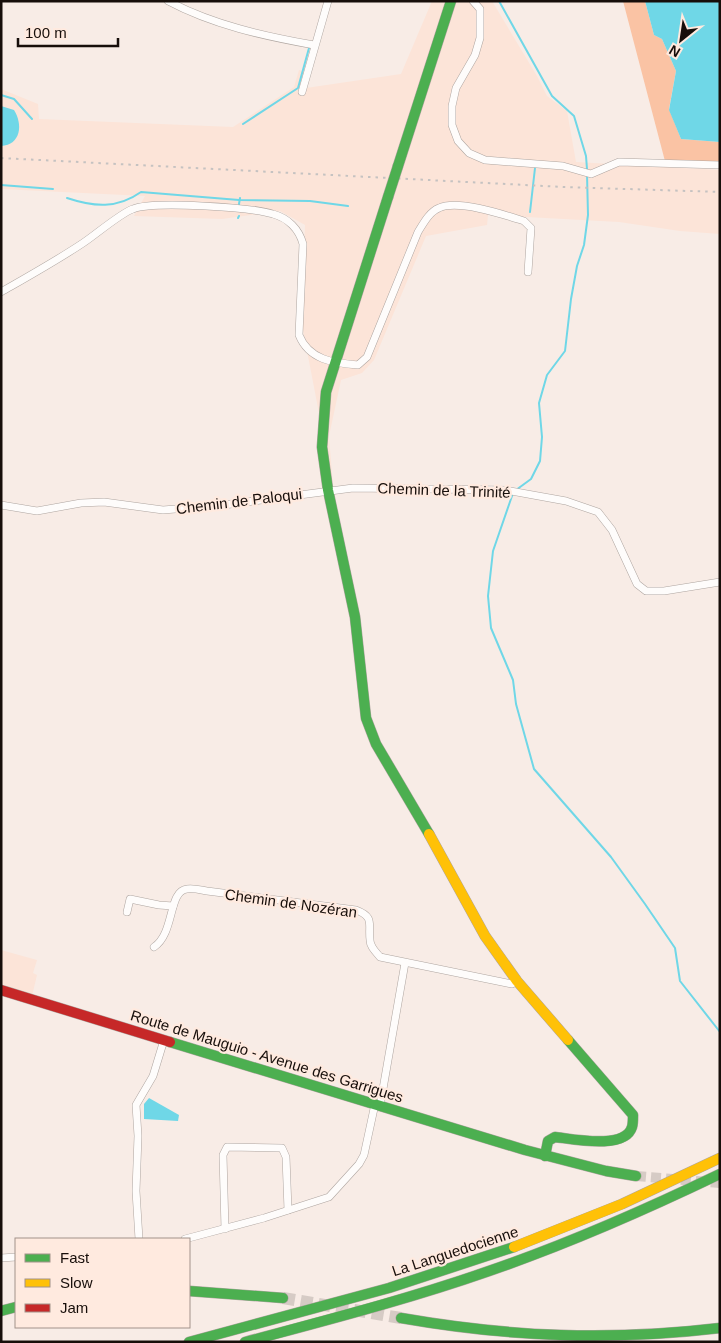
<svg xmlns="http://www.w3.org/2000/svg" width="721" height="1343" viewBox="0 0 721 1343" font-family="Arial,sans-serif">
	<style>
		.built { fill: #fce4d8 }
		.forest { fill: #fac3a4 }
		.water { fill: #6fd7e7 }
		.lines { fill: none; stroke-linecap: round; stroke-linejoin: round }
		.stream { stroke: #6fd7e7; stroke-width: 2 }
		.secondary-tunnel { stroke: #d6cbc5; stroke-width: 10; stroke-dasharray: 10 5; stroke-linecap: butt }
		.highway-tunnel { stroke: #d6cbc5; stroke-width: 12; stroke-dasharray: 12 6; stroke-linecap: butt }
		.street-casing { stroke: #aea5a0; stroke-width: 8 }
		.fast-casing { stroke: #aea5a0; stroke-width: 11 }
		.slow-casing { stroke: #aea5a0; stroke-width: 11 }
		.jam-casing { stroke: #aea5a0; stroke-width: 11 }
		.street { stroke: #fefcfb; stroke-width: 7 }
		.fast { stroke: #4caf50; stroke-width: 10 }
		.slow { stroke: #ffc107; stroke-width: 10 }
		.jam { stroke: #c62828; stroke-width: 10 }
		.rail { stroke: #c5c2c1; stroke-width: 2; stroke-dasharray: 2.5 5; stroke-linecap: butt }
		.fast-bridge-casing { stroke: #aea5a0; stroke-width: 11; stroke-linecap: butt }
		.fast-bridge { stroke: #4caf50; stroke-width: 10 }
		.labels { text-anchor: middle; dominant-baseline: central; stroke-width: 4.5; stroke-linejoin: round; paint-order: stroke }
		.street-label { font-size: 15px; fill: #170e0a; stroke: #ffeadf }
	</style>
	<rect width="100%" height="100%" fill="#f8ece6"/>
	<!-- built -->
	<g class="built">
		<path d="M432 1H492L537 76 547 96 567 111 576 162 720 170V234L680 231 619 222 488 215 487 225 426 236 374 360 362 373 341 380 329 436 333 486 302 325 305 225 280 211 222 219 134 216 145 196 1 189V89L38 104 39 119 233 127 294 87 299 70 304 72 306 88 401 74Z"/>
		<path d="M1 950 37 960 33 973 37 975 32 996 1 987Z"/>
	</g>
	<!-- forest -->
	<path class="forest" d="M623 1H645L654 35 662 39 676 71 669 109 681 139 720 142V163L666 165Z"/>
	<!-- water -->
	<g class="water">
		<path d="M645 1H720V142L681 139 669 110 676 71 662 39 654 35Z"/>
		<path d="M1 106 14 110C23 124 21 145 1 146Z"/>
		<path d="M149 1098 179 1115 178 1121 144 1119V1104Z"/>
	</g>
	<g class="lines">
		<!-- stream -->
		<g class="stream">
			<path d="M499 1 552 96 574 116 586 156 587 169"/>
			<path d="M1 95 14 99 32 119"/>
			<path d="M243 124 298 88 309 48"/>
			<path d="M1 185 53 189"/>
			<path d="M67 198C94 207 117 209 141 192L239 200 310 201 348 206"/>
			<path d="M239 204 240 198"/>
			<path d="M530 212 535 168"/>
			<path d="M238 218 239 216"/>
			<path d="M516 490 531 479 540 461 542 437 539 403 547 375 565 351 571 299 577 266 584 245 588 215 587 174"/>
			<path d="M513 493 493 551 488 596 491 628 513 680 516 704 534 769 611 857 645 904 675 948 680 981 720 1032"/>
		</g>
		<!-- secondary-tunnel -->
		<path class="secondary-tunnel" d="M636 1176 720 1183"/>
		<!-- highway-tunnel -->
		<path class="highway-tunnel" d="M283 1298 401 1318"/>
		<defs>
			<g id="street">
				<path d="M168 1C213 25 264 36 314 45"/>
				<path d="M473 1 480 9V38L475 55 456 88 452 106V125L458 141 469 153 485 160 563 166 591 174 619 162 720 165"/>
				<path d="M302 92 328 1"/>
				<path d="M1 292C29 276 56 261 83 243 94 236 122 212 133 209 153 201 250 207 273 214 288 218 299 229 303 244L299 335C309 360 333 363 358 365L367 357 418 232C423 224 429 212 439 208 458 199 505 215 524 221L531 228 528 272"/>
				<path d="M1 505 37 511 81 503 104 502 163 510 224 505 353 488 505 490 566 501 598 512 612 530 637 584 646 591H664L720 582"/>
				<path d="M127 912 130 899 159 905 173 906"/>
				<path d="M154 947C175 933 168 891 187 889 194 888 201 890 207 891L356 910C375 917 368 924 370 940 370 947 376 952 380 957L512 984 517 981"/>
				<path d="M380 1106 405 963"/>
				<path d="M225 1229 223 1155 227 1147 282 1148 286 1157 288 1210"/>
				<path d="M139 1239 136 1191 138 1136 136 1105 153 1076 164 1040"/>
				<path d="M185 1239 264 1218 329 1197 359 1164 364 1155 375 1104"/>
				<path d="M1 1258 16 1257"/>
			</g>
			<g id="fast">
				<path d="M398 166 451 1"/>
				<path d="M388 197 326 392 322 447 328 490 355 617 366 718 376 744 429 834"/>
				<path d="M170 1042 525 1150 606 1171 636 1176"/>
				<path d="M545 1156 548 1141 555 1137C573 1139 625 1150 632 1127 633 1124 633 1118 633 1115L568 1040"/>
				<path d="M189 1291 283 1298"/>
				<path d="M1 1311 16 1307"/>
				<path d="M401 1318C510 1337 610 1341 720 1328"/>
				<path d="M189 1342 389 1288 514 1247"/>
				<path d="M245 1342C327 1320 409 1299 489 1271 568 1244 645 1210 720 1174"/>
			</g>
			<g id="slow">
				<path d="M429 834 485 936 517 981 568 1040"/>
				<path d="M514 1247 622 1204 720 1158"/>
			</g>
			<path id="jam" d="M1 990 170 1042"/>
		</defs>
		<!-- street casing -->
		<use href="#street" class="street-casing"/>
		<!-- fast casing -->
		<use href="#fast" class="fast-casing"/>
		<!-- slow casing -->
		<use href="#slow" class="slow-casing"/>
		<!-- jam casing -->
		<use href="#jam" class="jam-casing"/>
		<!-- street -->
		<use href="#street" class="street"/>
		<!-- fast -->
		<use href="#fast" class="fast"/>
		<!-- slow -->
		<use href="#slow" class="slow"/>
		<!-- jam -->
		<use href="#jam" class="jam"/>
		<!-- rail -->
		<path class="rail" d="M1 158 564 187 720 192"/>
		<defs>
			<path id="fast-bridge" d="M388 197 398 166"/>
		</defs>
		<!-- fast-bridge casing -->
		<use href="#fast-bridge" class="fast-bridge-casing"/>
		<!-- fast-bridge -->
		<use href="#fast-bridge" class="fast-bridge"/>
	</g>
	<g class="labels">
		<!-- street labels -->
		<g class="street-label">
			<text transform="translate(444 490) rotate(2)">Chemin de la Trinité</text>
			<text transform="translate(239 501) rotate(-7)">Chemin de Paloqui</text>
			<text transform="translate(291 903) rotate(8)">Chemin de Nozéran</text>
			<text transform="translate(267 1056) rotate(17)">Route de Mauguio - Avenue des Garrigues</text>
			<text transform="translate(455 1251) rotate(-18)">La Languedocienne</text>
		</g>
	</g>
	<!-- border -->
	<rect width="721" height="1343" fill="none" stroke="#170e0a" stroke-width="5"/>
	<!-- legend -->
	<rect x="15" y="1238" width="175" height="90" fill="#ffeadf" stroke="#a2928a"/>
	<rect x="25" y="1254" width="25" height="8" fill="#4caf50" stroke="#a2928a"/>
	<text x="60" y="1263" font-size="15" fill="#170e0a">Fast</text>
	<rect x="25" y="1279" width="25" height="8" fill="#ffc107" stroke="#a2928a"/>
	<text x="60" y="1288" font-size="15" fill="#170e0a">Slow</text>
	<rect x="25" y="1304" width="25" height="8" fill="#c62828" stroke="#a2928a"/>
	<text x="60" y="1313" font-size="15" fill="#170e0a">Jam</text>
	<!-- north arrow -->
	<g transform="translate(681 40) rotate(210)" stroke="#ffeadf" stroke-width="4" paint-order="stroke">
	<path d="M0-4L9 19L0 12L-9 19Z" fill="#170e0a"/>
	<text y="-8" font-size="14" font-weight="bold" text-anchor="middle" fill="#170e0a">N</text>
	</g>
	<!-- scale -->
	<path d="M18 38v8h100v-8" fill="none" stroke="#170e0a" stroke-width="2.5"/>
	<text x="25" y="38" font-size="15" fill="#170e0a" stroke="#ffeadf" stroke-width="4" paint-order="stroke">100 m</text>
</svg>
